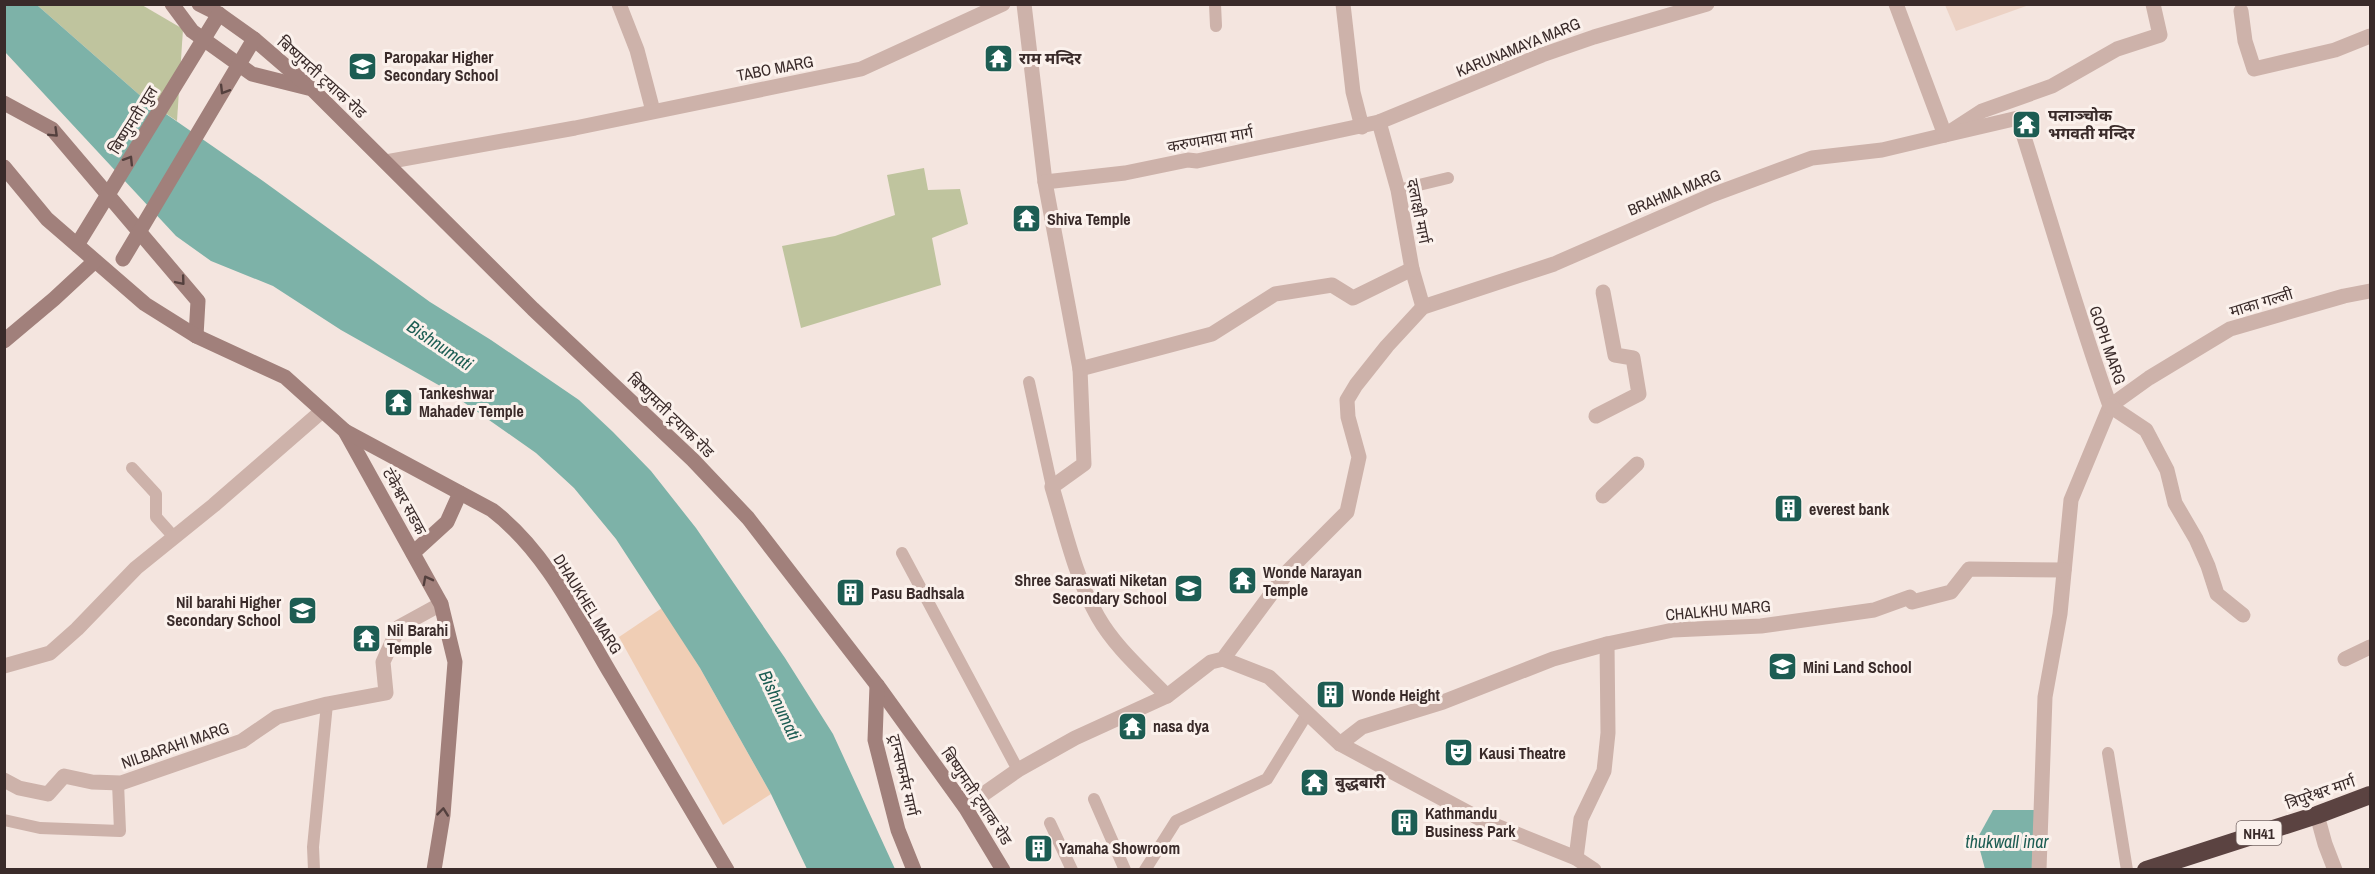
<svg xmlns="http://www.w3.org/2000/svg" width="2375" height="874" viewBox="0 0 2375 874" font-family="'Archivo Narrow','Noto Sans Devanagari',sans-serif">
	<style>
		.green { fill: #bfc49e }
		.sand { fill: #f0ceb5 }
		.plaza { fill: #ecd2c5 }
		.water { fill: #7db2a8 }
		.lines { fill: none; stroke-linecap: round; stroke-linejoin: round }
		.lane { stroke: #cdb2aa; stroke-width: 12 }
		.street { stroke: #cdb2aa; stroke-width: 15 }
		.secondary { stroke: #a1807b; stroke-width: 15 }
		.highway { stroke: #5b4341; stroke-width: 18 }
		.secondary-bridge { stroke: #a1807b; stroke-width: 15 }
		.oneway { stroke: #54403e }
		.labels { text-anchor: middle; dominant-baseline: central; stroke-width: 6; stroke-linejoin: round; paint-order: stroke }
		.shield { fill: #fbf1ec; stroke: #746664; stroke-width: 1.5 }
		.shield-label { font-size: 15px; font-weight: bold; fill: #3a2b2a }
		.street-label { font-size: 16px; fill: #3a2b2a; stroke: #fbf1ec }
		.poi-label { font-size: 16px; font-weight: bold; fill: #3a2b2a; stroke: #fbf1ec; text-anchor: start }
		.water-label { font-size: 18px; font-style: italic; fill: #1d5d53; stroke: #fbf1ec }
	</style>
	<rect width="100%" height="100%" fill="#f4e5df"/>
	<!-- green -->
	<g class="green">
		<path d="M37 5H142L183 29 177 121 143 98Z"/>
		<path d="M924 168 928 190 960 189 968 224 932 238 941 285 801 328 782 246 835 236 895 215 887 175Z"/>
	</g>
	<!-- sand -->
	<path class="sand" d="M662 608 700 668 771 794 723 825 619 637Z"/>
	<!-- plaza -->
	<path class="plaza" d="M1945 5H2029L1956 31Z"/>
	<!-- water -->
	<g class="water">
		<path d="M4 5H37L143 98 263 181 430 302 491 340 579 400 613 432 651 471 696 528 785 658 833 734 895 869H807L771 794 700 668 616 539 574 488 536 453 442 387 341 330 273 286 211 261 176 236 5 52Z"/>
		<path d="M1993 810H2035L2032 869H1985L1977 839Z"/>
	</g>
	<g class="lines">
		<!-- lane -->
		<g class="lane">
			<path d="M1215 4 1216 26"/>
			<path d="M1398 190 1448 178"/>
			<path d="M1029 382 1052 487"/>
			<path d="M132 468 156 494V517L173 536"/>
			<path d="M902 553 1018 770"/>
			<path d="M2108 753 2127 870"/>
			<path d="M1094 799 1125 870"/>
			<path d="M4 820 40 828 120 831 118 783"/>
			<path d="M1050 823 1072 870"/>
			<path d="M314 870 313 847 327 704"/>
			<path d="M1145 870 1176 821 1267 779 1307 714"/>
		</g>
		<!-- street -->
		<g class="street">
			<path d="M619 4 637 50 653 111"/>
			<path d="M1024 4 1045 182 1080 369 1084 464 1052 487C1065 530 1075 577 1098 617 1115 647 1143 671 1167 696L1211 662 1223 659 1289 570 1347 512 1359 457 1348 417 1347 400 1356 385 1387 346 1423 307 1554 264 1712 195 1812 158 1882 150 1945 135 1982 111 2052 86 2117 49 2160 35 2153 4"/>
			<path d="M1343 4 1353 92 1362 127"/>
			<path d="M1896 4 1945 135 2018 118C2049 214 2076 311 2110 406L2071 500 2060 614 2045 697 2039 870"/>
			<path d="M2241 11 2245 41 2254 69 2335 50 2370 36"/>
			<path d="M1379 122 1398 190 1412 269 1423 307"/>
			<path d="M386 162 575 128 861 69 1003 4"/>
			<path d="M1045 182 1125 173 1188 160 1197 161 1379 122 1542 55 1594 37 1707 4"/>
			<path d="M1080 369 1212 334 1275 294 1332 285 1353 298 1412 269"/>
			<path d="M2110 406 2149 378 2230 329 2344 296 2370 291"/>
			<path d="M2110 406 2146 430 2167 470 2175 503 2196 539 2208 566 2217 594 2243 615"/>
			<path d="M1596 416 1639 394 1633 358 1615 355 1603 292"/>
			<path d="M1603 496 1637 464"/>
			<path d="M1223 659 1269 677 1340 744 1484 821 1576 858 1594 870"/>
			<path d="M2345 659 2370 647"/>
			<path d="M4 666 50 653 77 629 136 568 214 505 322 411"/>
			<path d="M1340 744 1362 727 1443 702 1553 659 1607 644 1673 630 1761 626 1874 610 1910 597 1912 602 1951 592 1969 569 2064 570"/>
			<path d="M4 780 19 788 48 794 64 776 92 782 121 783 242 741 277 717 327 704 386 693 383 662 399 627 441 604"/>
			<path d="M965 807 1018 770 1075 738 1167 696"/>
			<path d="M2317 815 2325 844 2335 870"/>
			<path d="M1576 858 1581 819 1604 771 1608 733 1607 644"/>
		</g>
		<!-- secondary -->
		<g class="secondary">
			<path d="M172 4 192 31 252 74 308 88"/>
			<path d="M199 4 219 14 254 39 312 89 533 309 693 460 748 518 877 685 965 807 1003 870"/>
			<path d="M4 103 52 129 198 301 196 336"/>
			<path d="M4 167 47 219 145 304 196 336 285 377 345 431 441 604 455 662 443 815 434 870"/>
			<path d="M4 341 54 299 95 261"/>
			<path d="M345 431 492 510C546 551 578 619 612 676 650 741 689 805 727 870"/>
			<path d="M413 553 447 522 460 493"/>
			<path d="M877 685 875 740 898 830 914 870"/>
		</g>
		<!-- highway -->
		<path class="highway" d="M2146 870 2317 815 2370 795"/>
		<!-- secondary-bridge -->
		<g class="secondary-bridge">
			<path d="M77 245 219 14"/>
			<path d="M123 259 254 39"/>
		</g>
	</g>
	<!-- one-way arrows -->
	<defs><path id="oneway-chevron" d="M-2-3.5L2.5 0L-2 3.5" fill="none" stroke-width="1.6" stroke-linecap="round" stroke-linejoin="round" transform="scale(1.5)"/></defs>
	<g class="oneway">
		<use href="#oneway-chevron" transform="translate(224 90) rotate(121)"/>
		<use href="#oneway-chevron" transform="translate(54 133) rotate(44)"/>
		<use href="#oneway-chevron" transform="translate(129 160) rotate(-58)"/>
		<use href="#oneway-chevron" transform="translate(181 281) rotate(50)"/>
		<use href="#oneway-chevron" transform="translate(427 580) rotate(-118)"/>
		<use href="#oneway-chevron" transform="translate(443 812) rotate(-84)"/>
	</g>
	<!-- icons -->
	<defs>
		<symbol id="temple-square" viewBox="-11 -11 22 22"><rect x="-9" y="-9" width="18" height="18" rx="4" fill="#1d5d53" stroke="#fbf1ec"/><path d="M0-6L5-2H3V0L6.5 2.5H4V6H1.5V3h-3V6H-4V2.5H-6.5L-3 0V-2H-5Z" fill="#fff"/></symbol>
		<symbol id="school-square" viewBox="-11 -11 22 22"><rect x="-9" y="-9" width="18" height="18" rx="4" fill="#1d5d53" stroke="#fbf1ec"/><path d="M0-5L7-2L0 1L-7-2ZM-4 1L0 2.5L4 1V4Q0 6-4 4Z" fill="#fff"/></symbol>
		<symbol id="building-square" viewBox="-11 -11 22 22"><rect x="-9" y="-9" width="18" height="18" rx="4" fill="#1d5d53" stroke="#fbf1ec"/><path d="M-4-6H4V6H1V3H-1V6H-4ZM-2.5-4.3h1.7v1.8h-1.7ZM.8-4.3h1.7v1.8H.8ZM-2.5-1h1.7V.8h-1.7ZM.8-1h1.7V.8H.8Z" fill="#fff"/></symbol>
		<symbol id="theatre-square" viewBox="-11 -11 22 22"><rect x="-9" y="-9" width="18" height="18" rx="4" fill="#1d5d53" stroke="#fbf1ec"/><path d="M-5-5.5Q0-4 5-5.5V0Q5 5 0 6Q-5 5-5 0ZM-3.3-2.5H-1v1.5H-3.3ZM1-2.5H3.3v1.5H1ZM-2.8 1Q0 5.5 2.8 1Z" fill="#fff"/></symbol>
	</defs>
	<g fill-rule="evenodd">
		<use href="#temple-square" x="982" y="42" width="33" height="33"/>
		<use href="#school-square" x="346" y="50" width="33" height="33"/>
		<use href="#temple-square" x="2010" y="108" width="33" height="33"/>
		<use href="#temple-square" x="1010" y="202" width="33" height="33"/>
		<use href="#temple-square" x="382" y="386" width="33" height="33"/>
		<use href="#building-square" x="1772" y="492" width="33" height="33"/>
		<use href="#temple-square" x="1226" y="564" width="33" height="33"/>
		<use href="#school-square" x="1172" y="572" width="33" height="33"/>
		<use href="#building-square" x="834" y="576" width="33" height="33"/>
		<use href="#school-square" x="286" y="594" width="33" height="33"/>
		<use href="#temple-square" x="350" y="622" width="33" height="33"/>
		<use href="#school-square" x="1766" y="650" width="33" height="33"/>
		<use href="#building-square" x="1314" y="678" width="33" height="33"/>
		<use href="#temple-square" x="1116" y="710" width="33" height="33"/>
		<use href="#theatre-square" x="1442" y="736" width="33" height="33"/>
		<use href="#temple-square" x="1298" y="766" width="33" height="33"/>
		<use href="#building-square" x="1388" y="806" width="33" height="33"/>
		<use href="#building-square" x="1022" y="832" width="33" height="33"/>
	</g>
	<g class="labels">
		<!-- shield labels -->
		<rect class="shield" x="2236.5" y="821" width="45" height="24" rx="4.5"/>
		<g class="shield-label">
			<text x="2259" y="833">NH41</text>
		</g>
		<!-- street labels -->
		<g class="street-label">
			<text transform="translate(1518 47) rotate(-22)">KARUNAMAYA MARG</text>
			<text transform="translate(775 68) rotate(-11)">TABO MARG</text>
			<text transform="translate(322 77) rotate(42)">बिष्णुमती ट्रयाक रोड</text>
			<text transform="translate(133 120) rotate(-58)">बिष्णुमती पुल</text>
			<text transform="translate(1210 139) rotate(-10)">करुणमाया मार्ग</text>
			<text transform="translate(1674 192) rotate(-22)">BRAHMA MARG</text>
			<text transform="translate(1419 211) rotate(79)">दलाक्षी मार्ग</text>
			<text transform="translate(2261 302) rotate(-17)">माका गल्ली</text>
			<text transform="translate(2108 345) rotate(71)">GOPH MARG</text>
			<text transform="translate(671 415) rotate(44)">बिष्णुमती ट्रयाक रोड</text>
			<text transform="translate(405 501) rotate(61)">टंकेश्वर सडक</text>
			<text transform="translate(588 604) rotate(58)">DHAUKHEL MARG</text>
			<text transform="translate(1718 610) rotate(-5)">CHALKHU MARG</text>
			<text transform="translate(175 745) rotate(-19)">NILBARAHI MARG</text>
			<text transform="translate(904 775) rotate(77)">ट्रान्सफर्मर मार्ग</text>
			<text transform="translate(2320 792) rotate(-19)">त्रिपुरेश्वर मार्ग</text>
			<text transform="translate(977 796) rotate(56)">बिष्णुमती ट्रयाक रोड</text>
		</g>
		<!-- poi labels -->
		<g class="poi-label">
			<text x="384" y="57">Paropakar Higher<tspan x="384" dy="18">Secondary School</tspan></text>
			<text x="1019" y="58">राम मन्दिर</text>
			<text x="2048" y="115">पलाञ्चोक<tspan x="2048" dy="18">भगवती मन्दिर</tspan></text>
			<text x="1047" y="219">Shiva Temple</text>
			<text x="419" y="393">Tankeshwar<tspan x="419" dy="18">Mahadev Temple</tspan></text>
			<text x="1809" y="509">everest bank</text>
			<text x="1263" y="572">Wonde Narayan<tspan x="1263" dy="18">Temple</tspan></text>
			<text x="1167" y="580" text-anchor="end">Shree Saraswati Niketan<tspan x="1167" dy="18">Secondary School</tspan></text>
			<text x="871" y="593">Pasu Badhsala</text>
			<text x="281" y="602" text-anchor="end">Nil barahi Higher<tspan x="281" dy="18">Secondary School</tspan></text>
			<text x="387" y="630">Nil Barahi<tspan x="387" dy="18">Temple</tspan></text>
			<text x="1803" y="667">Mini Land School</text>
			<text x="1352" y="695">Wonde Height</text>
			<text x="1153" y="726">nasa dya</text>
			<text x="1479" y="753">Kausi Theatre</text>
			<text x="1335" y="782">बुद्धबारी</text>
			<text x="1425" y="813">Kathmandu<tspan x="1425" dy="18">Business Park</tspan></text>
			<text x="1059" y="848">Yamaha Showroom</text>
		</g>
		<!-- water labels -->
		<g class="water-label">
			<text transform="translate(440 345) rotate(34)">Bishnumati</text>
			<text transform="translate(780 705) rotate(65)">Bishnumati</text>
			<text x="2007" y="841">thukwall inar</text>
		</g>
	</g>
	<!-- border -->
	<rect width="2375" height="874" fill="none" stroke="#3a2b2a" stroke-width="12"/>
</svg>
